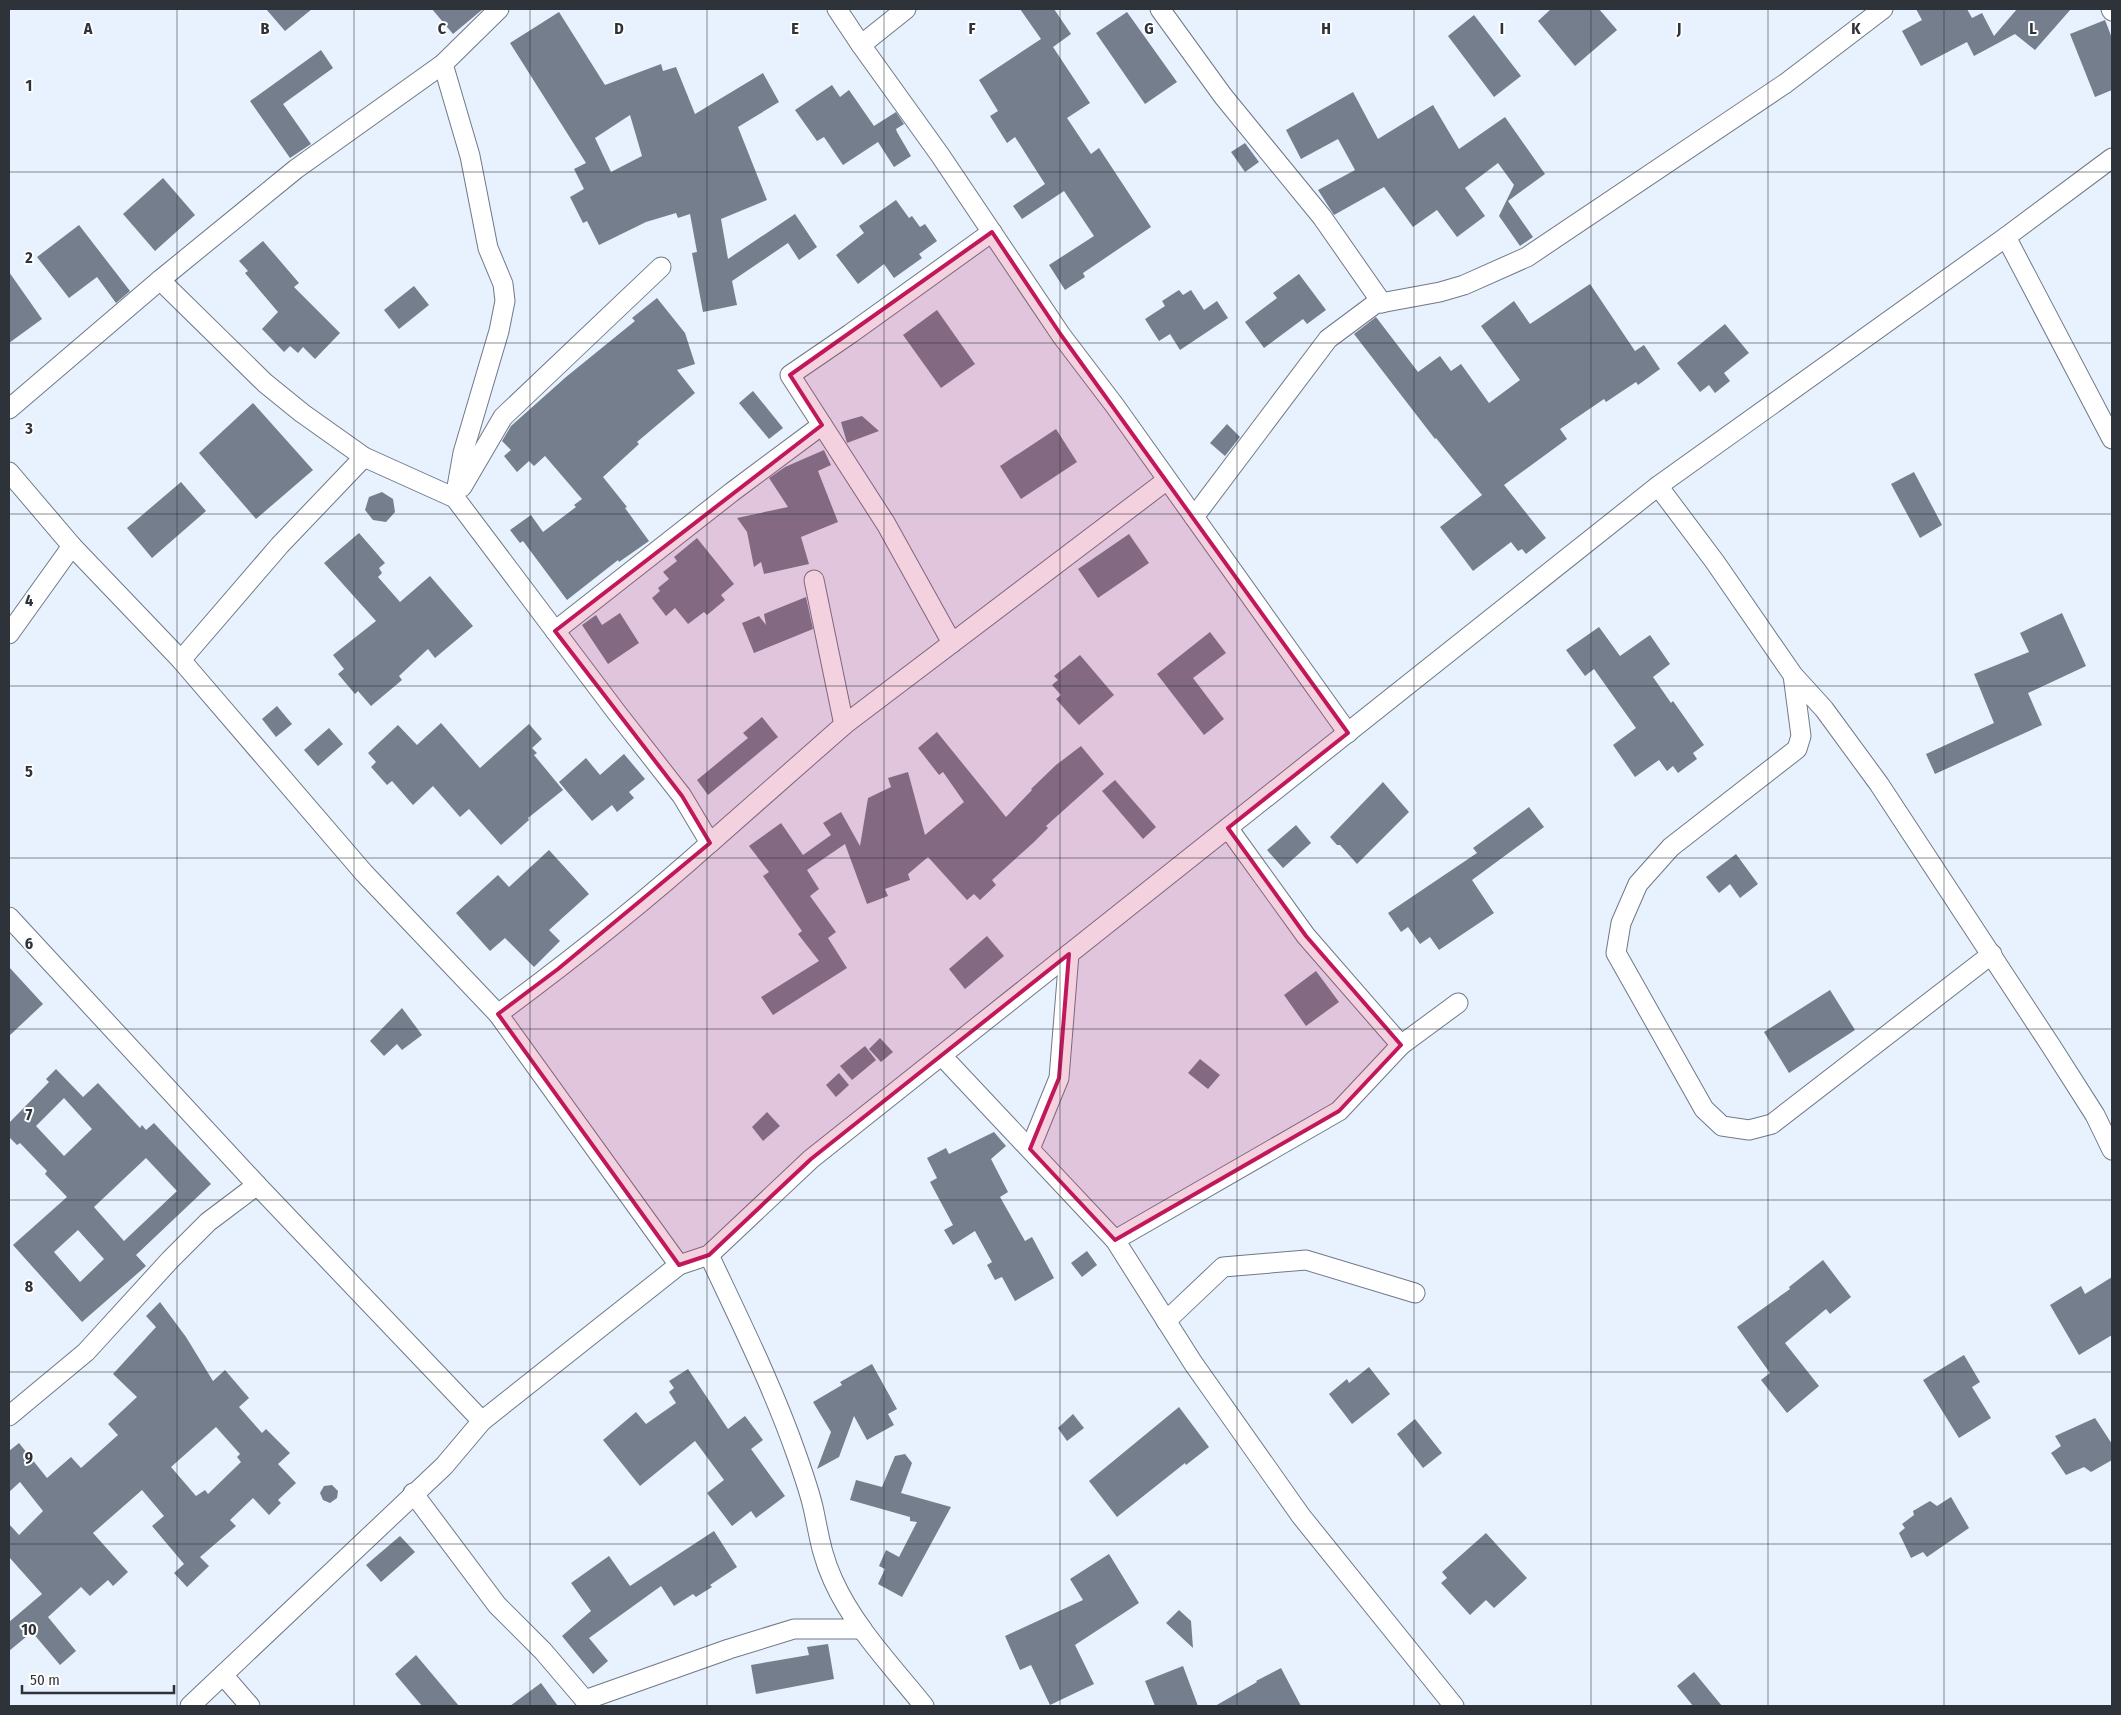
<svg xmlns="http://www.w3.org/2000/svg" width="2121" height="1715" viewBox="0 0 2121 1715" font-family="'Fira Sans Condensed',sans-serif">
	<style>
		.building { fill: #747e8d; fill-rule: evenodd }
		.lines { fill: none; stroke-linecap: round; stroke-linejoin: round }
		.minor-casing { stroke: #6f7988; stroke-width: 21 }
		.minor { stroke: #fff; stroke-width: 19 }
		.marked { fill: #c2185b; fill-opacity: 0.2; stroke: #c2185b; stroke-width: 4; stroke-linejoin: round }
		.grid { fill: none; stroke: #2e3239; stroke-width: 1; stroke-opacity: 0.55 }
		.grid-label { font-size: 16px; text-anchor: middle; font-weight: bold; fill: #2e3239; stroke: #fdfdfd; stroke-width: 4; stroke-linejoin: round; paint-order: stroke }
	</style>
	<rect width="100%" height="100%" fill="#e8f1fe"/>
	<!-- building -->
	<g class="building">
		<path d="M266 9H312L285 31Z"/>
		<path d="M432 9H483L453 34Z"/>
		<path d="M1020 9H1054L1071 34 1053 47 1090 103 1067 118 1091 154 1099 148 1151 227 1083 273 1085 277 1065 290 1049 265 1094 236 1064 191 1022 219 1013 206 1045 184 1015 137 1007 143 990 116 998 111 979 80 1041 39Z"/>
		<path d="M1551 9H1599L1617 30 1575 66 1538 21Z"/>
		<path d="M1916 9H1967L1972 18 1982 13 1994 36 2017 9H2071L2035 50 2015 34 1974 56 1967 42 1921 66 1902 31 1922 20Z"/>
		<path d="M559 12 605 85 661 64 663 71 676 67 695 114 763 73 779 102 738 127 767 200 721 219 728 259 795 214 817 247 799 260 788 243 732 281 737 305 703 312 692 253 697 252 690 214 678 218 676 213 646 222 599 245 587 221 583 223 570 197 584 189 574 169 586 163 510 43ZM630 115 642 156 611 172 595 138Z"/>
		<path d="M1127 12 1177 82 1145 104 1096 33Z"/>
		<path d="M1474 15 1521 76 1494 97 1448 36Z"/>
		<path d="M2105 20 2112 38V90L2095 97 2070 34Z"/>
		<path d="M321 50 333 68 283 104 311 144 290 158 250 101Z"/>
		<path d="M832 85 840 97 849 90 874 126 896 112 904 124 896 129 897 132 911 156 894 167 878 142 843 165 824 137 817 141 795 110Z"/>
		<path d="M1353 92 1378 139 1433 105 1459 149 1505 117 1545 174 1508 201 1533 237 1520 246 1499 216 1514 185 1498 163 1465 188 1485 216 1457 237 1437 210 1413 227 1384 187 1334 215 1318 190 1355 170 1338 139 1301 159 1286 130Z"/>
		<path d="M1245 143 1259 162 1245 172 1231 152Z"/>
		<path d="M163 178 195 215 155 251 123 214Z"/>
		<path d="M896 200 909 218 912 216 920 227 925 224 937 241 919 254 922 258 894 278 884 264 858 284 836 255 864 233 859 226Z"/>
		<path d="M79 225 130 291 116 303 97 277 69 298 37 257Z"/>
		<path d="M263 241 299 283 294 287 340 333 315 359 303 347 298 353 290 346 284 352 262 329 278 312 245 273 248 271 239 261Z"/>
		<path d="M9 272 42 319 9 343Z"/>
		<path d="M1299 274 1326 310 1307 324 1303 319 1264 348 1245 322 1277 298 1273 293Z"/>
		<path d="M1590 284 1635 351 1644 345 1660 369 1638 385 1636 382 1606 402 1604 399 1560 429 1567 439 1504 485 1546 538 1526 554 1522 549 1518 551 1511 542 1473 571 1440 527 1482 495 1436 438 1435 439 1354 334 1376 317 1418 372 1440 356 1451 371 1461 364 1489 403 1520 380 1481 326 1514 301 1530 324Z"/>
		<path d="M414 286 429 305 399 329 384 310Z"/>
		<path d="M1179 290 1183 295 1191 290 1204 310 1217 301 1228 318 1180 350 1170 334 1159 341 1145 319 1165 306 1162 301Z"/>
		<path d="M657 298 685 333 695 364 677 370 695 393 637 442 639 444 603 477 627 507 625 508 649 541 619 562 618 560 567 600 523 541 520 543 510 530 531 515 543 532 576 507 574 505 582 499 545 456 534 466 529 461 517 472 504 456 511 450 502 441 511 426 566 377 635 321 632 318Z"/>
		<path d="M937 310 975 364 941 388 903 335Z"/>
		<path d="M1725 324 1749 353 1724 373 1730 381 1715 393 1709 385 1700 392 1677 363Z"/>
		<path d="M753 391 783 428 769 439 739 403Z"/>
		<path d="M253 403 313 470 256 519 199 453Z"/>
		<path d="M862 416 879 431 847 443 841 422Z"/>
		<path d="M1227 424 1240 437 1225 456 1210 443Z"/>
		<path d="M1056 429 1077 462 1021 499 1000 466Z"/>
		<path d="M824 450 831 465 818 471 838 522 801 537 809 564 764 574 761 562 754 567 747 532 737 518 788 507 769 478 785 467Z"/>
		<path d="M1914 472 1942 525 1920 538 1891 484Z"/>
		<path d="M181 482 206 511 152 558 127 528Z"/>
		<path d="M382 492 393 499 395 512 386 522 373 520 365 510 369 497Z"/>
		<path d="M359 533 385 563 379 568 382 573 378 577 400 602 430 576 473 626 435 658 428 649 399 676 402 680 371 706 358 691 355 694 338 674 344 669 333 655 376 621 324 563Z"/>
		<path d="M1129 534 1149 563 1098 598 1078 569Z"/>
		<path d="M697 538 734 584 721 595 725 600 707 615 704 612 688 624 675 608 666 616 652 598 660 591 658 588 669 579 663 572 677 561 674 557Z"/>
		<path d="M806 597 813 629 754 653 742 623 759 616 766 625 764 614Z"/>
		<path d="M620 613 639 643 608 664 582 625 596 615 602 625Z"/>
		<path d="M2062 613 2086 666 2028 693 2042 725 1935 774 1926 754 1994 723 1974 674 2029 652 2020 633Z"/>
		<path d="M1599 627 1620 656 1650 635 1670 664 1653 677 1671 703 1673 701 1704 745 1693 753 1697 759 1678 773 1673 766 1667 771 1659 760 1635 777 1613 745 1636 728 1594 669 1585 676 1566 650Z"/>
		<path d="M1210 632 1226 653 1193 678 1224 719 1204 735 1157 674Z"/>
		<path d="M1080 655 1114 695 1079 725 1056 699 1061 695 1052 685 1058 680 1054 676Z"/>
		<path d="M277 706 292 724 276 737 262 719Z"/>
		<path d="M762 717 778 737 708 795 697 780 748 738 743 733Z"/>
		<path d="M441 723 480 768 529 724 542 739 532 748 537 753 534 755 563 790 528 818 529 820 501 845 469 809 460 817 433 786 413 805 392 781 387 785 371 767 376 762 368 753 398 725 417 745Z"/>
		<path d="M329 728 343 744 318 766 304 750Z"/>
		<path d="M937 732 1006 817 1032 790 1031 789 1056 765 1081 746 1104 774 1046 826 1048 828 1033 843 992 880 996 885 980 900 974 894 967 900 928 857 908 874 910 880 885 889 888 896 867 904 845 844 807 870 819 889 810 896 836 932 828 938 847 968 773 1015 761 997 819 961 798 934 802 931 763 876 769 872 749 846 781 823 803 855 831 835 823 823 841 812 860 846 868 798 891 787 888 778 908 772 925 835 964 802 943 772 939 775 918 748Z"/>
		<path d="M624 754 645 779 629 792 634 798 617 812 612 805 592 821 559 782 586 758 600 775Z"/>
		<path d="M1115 780 1156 827 1143 839 1102 791Z"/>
		<path d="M1383 782 1409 812 1357 864 1340 845H1337L1330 837Z"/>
		<path d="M1529 807 1544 827 1472 880 1494 913 1439 950 1430 937 1420 944 1408 927 1401 932 1388 913 1477 853 1473 848Z"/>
		<path d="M1296 825 1311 843 1283 868 1267 850Z"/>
		<path d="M549 850 589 894 549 930 560 941 534 967 505 938 490 951 456 913 498 875 509 887Z"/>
		<path d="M1736 854 1758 884 1740 898 1730 884 1719 893 1706 877Z"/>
		<path d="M987 936 1004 956 965 989 949 969Z"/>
		<path d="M9 967 43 1004 9 1036Z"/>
		<path d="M1316 971 1339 1002 1306 1026 1284 995Z"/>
		<path d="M1830 990 1855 1030 1789 1073 1764 1032Z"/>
		<path d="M402 1008 422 1035 402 1050 397 1044 384 1056 370 1041Z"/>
		<path d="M880 1038 893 1052 881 1062 869 1049Z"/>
		<path d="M865 1046 876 1060 852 1080 840 1066Z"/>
		<path d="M1200 1059 1220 1075 1208 1089 1188 1073Z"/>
		<path d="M56 1069 83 1097 98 1083 140 1128 142 1125 146 1130 154 1123 211 1184 136 1255 146 1266 82 1322 13 1245 67 1197 45 1174 47 1171 20 1143 17 1145 9 1137V1123L49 1082 46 1079ZM64 1098 92 1129 64 1156 36 1126ZM146 1158 177 1191 124 1241 94 1207ZM78 1230 104 1259 80 1282 54 1252Z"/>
		<path d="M839 1073 849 1085 836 1097 826 1085Z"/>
		<path d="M767 1112 780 1126 763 1141 752 1127Z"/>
		<path d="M994 1132 1006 1146 991 1159 1008 1192 1000 1197 1025 1241 1032 1237 1054 1278 1015 1301 1002 1277 995 1280 987 1265 992 1262 975 1231 953 1245 944 1230 953 1225 930 1182 937 1178 927 1158 946 1148 949 1154Z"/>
		<path d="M1087 1251 1097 1265 1082 1277 1071 1263Z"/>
		<path d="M1823 1260 1851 1297 1830 1314 1826 1309 1785 1343 1819 1386 1787 1413 1761 1380 1770 1373 1737 1327 1790 1289 1789 1287Z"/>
		<path d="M2112 1277V1335L2079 1355 2050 1305 2081 1286 2085 1294Z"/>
		<path d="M160 1302 186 1337 213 1381 225 1370 249 1398 239 1407 262 1433 266 1429 290 1453 278 1464 296 1483 278 1500 281 1503 269 1515 253 1498 230 1520 236 1526 200 1557 209 1566 187 1587 174 1573 184 1564 152 1526 164 1516 142 1490 93 1533 128 1572 113 1586 108 1580 90 1596 81 1587 48 1617 76 1651 60 1665 32 1632 9 1651V1622L42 1594 9 1557V1524L19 1535 43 1511 20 1482 9 1492V1451L19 1443 47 1478 71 1457 81 1468 118 1435 108 1424 137 1397 113 1374 156 1327 146 1316ZM216 1427 240 1454 237 1457 241 1462 208 1494 205 1490 196 1496 171 1467Z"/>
		<path d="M1964 1355 1980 1382 1972 1387 1991 1418 1959 1438 1923 1380Z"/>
		<path d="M872 1364 897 1409 888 1414 894 1425 867 1440 854 1416 839 1457 817 1469 831 1432 813 1402 842 1385 840 1382Z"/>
		<path d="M1369 1367 1390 1394 1352 1424 1329 1394 1347 1379 1349 1383Z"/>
		<path d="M688 1369 728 1429 745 1416 763 1440 751 1449 785 1496 756 1518 751 1511 732 1526 707 1493 724 1480 695 1441 640 1486 603 1440 636 1412 646 1424 676 1403 669 1392 674 1388 669 1381Z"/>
		<path d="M1179 1407 1209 1447 1186 1465 1185 1463 1117 1517 1089 1481Z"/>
		<path d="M1073 1414 1084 1428 1067 1441 1058 1428Z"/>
		<path d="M2095 1418 2112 1444V1460L2091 1472 2084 1467 2066 1475 2051 1453 2061 1446 2055 1436Z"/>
		<path d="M1415 1419 1442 1453 1423 1468 1397 1434Z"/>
		<path d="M905 1454 912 1463 901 1493 951 1507 902 1597 878 1584 885 1569 879 1566 886 1550 899 1557 917 1522 910 1521V1517L850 1500 856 1480 882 1487 895 1456Z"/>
		<path d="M332 1485 338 1491 337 1498 330 1503 323 1500 320 1493 324 1486Z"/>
		<path d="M1951 1497 1969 1528 1927 1557 1923 1552 1911 1558 1899 1533 1905 1528 1902 1524 1914 1515 1913 1511 1930 1501 1937 1506Z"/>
		<path d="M714 1531 737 1567 710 1585 712 1587 696 1597 693 1594 674 1606 661 1586 589 1638 608 1661 593 1674 562 1636 591 1611 571 1583 609 1556 630 1586Z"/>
		<path d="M1486 1533 1527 1578 1494 1608 1486 1600 1470 1615 1441 1583 1447 1578 1442 1572Z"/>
		<path d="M400 1536 415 1552 381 1582 366 1565Z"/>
		<path d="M1109 1554 1139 1603 1075 1645 1094 1684 1050 1705 1031 1665 1020 1670 1005 1636 1083 1600 1070 1579Z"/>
		<path d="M1179 1610 1191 1621 1193 1648 1166 1623Z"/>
		<path d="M828 1644 834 1679 756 1694 751 1665 809 1655 807 1647Z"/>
		<path d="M416 1655 459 1706H422L395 1674Z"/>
		<path d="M1183 1666 1198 1706H1155L1145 1681Z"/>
		<path d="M1281 1668 1301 1706H1215L1257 1682 1256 1681Z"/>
		<path d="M1694 1672 1722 1706H1693L1677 1686Z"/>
		<path d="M541 1683 558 1706H510Z"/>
	</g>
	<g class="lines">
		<defs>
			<g id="minor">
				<path d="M837 9 861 45 940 155 1061 335 1115 406 1348 733"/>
				<path d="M1160 9 1223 96 1322 217 1382 303"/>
				<path d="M2111 9 2112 11"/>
				<path d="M861 45 906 9"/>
				<path d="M443 64 470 156 488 248 503 284 505 301 499 331 463 453 455 498"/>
				<path d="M2006 237 2112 439"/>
				<path d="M160 280 265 383 302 413 364 457 455 498 617 713 682 796 710 843C642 904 571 960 498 1014"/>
				<path d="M9 409 160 280 296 169 443 64 499 9"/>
				<path d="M9 472 72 546 181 660 364 873 498 1014 679 1265"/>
				<path d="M1658 486 1715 562 1793 675 1824 709 1879 784 2051 1046 2095 1115 2112 1150"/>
				<path d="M462 487 503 417 661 267"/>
				<path d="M1194 517 1328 339 1375 304 1440 292 1464 285 1527 257 1786 83 1883 9"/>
				<path d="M814 580 844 725"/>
				<path d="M555 631 732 492 822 425"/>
				<path d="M9 634 72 546"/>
				<path d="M952 643 886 524 790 375 850 334 992 232"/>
				<path d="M181 660 280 545 364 457"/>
				<path d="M1793 675 1801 736 1797 749 1671 847 1638 884 1621 923 1616 953 1704 1109 1722 1126 1749 1130 1772 1124 1992 954"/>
				<path d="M1228 828 1306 936 1401 1045 1458 1003"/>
				<path d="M710 843 844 725 1167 480"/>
				<path d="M9 917 257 1185"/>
				<path d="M942 1056 1115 1240 1193 1363 1301 1516 1454 1706"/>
				<path d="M1030 1149 1059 1078 1069 954"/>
				<path d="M1115 1240 1339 1111 1401 1045"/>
				<path d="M709 1255C740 1321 773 1387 797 1456 803 1473 809 1490 813 1507 819 1534 821 1554 833 1580 854 1627 892 1666 924 1706"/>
				<path d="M1166 1321 1223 1267 1306 1260 1415 1293"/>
				<path d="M9 1416 86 1352 170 1260 208 1222 257 1185 482 1421"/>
				<path d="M413 1493 497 1605 543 1651 590 1706"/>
				<path d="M223 1675 250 1706"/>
				<path d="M585 1700 729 1649 794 1629H862"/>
				<path d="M190 1706 444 1466 482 1421 679 1265 709 1255 811 1159 1658 486 2006 237 2112 158"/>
			</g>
		</defs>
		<!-- minor casing -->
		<use href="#minor" class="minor-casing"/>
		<!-- minor -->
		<use href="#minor" class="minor"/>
	</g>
	<!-- marked area -->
	<path class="marked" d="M992 232 1061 335 1348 733 1228 828 1306 936 1401 1045 1339 1111 1115 1240 1030 1149 1059 1078 1069 954 811 1159 709 1255 679 1265 498 1014 558 969 710 843 682 796 555 631 822 425 790 375Z"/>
	<!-- grid -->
	<path class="grid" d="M177 9V1706M354 9V1706M530 9V1706M707 9V1706M884 9V1706M1060 9V1706M1237 9V1706M1414 9V1706M1591 9V1706M1768 9V1706M1944 9V1706M9 172H2112M9 343H2112M9 514H2112M9 686H2112M9 858H2112M9 1029H2112M9 1200H2112M9 1372H2112M9 1544H2112"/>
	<g class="grid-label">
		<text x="88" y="34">A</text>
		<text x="265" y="34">B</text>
		<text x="442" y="34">C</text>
		<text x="619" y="34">D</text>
		<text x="795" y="34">E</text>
		<text x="972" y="34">F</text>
		<text x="1149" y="34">G</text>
		<text x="1326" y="34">H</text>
		<text x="1502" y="34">I</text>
		<text x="1679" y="34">J</text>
		<text x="1856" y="34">K</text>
		<text x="2033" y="34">L</text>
		<text x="29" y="91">1</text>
		<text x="29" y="263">2</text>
		<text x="29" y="434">3</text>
		<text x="29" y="606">4</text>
		<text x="29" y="777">5</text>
		<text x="29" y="949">6</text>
		<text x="29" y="1120">7</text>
		<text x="29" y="1292">8</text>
		<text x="29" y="1463">9</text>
		<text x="29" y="1635">10</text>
	</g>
	<!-- border -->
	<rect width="2121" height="1715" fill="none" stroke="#2e3239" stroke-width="20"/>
	<!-- scale -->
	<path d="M22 1685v8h152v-8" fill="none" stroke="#2e3239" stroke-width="2.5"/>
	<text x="30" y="1685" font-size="15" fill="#2e3239" stroke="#fdfdfd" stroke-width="4" paint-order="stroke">50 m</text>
</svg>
